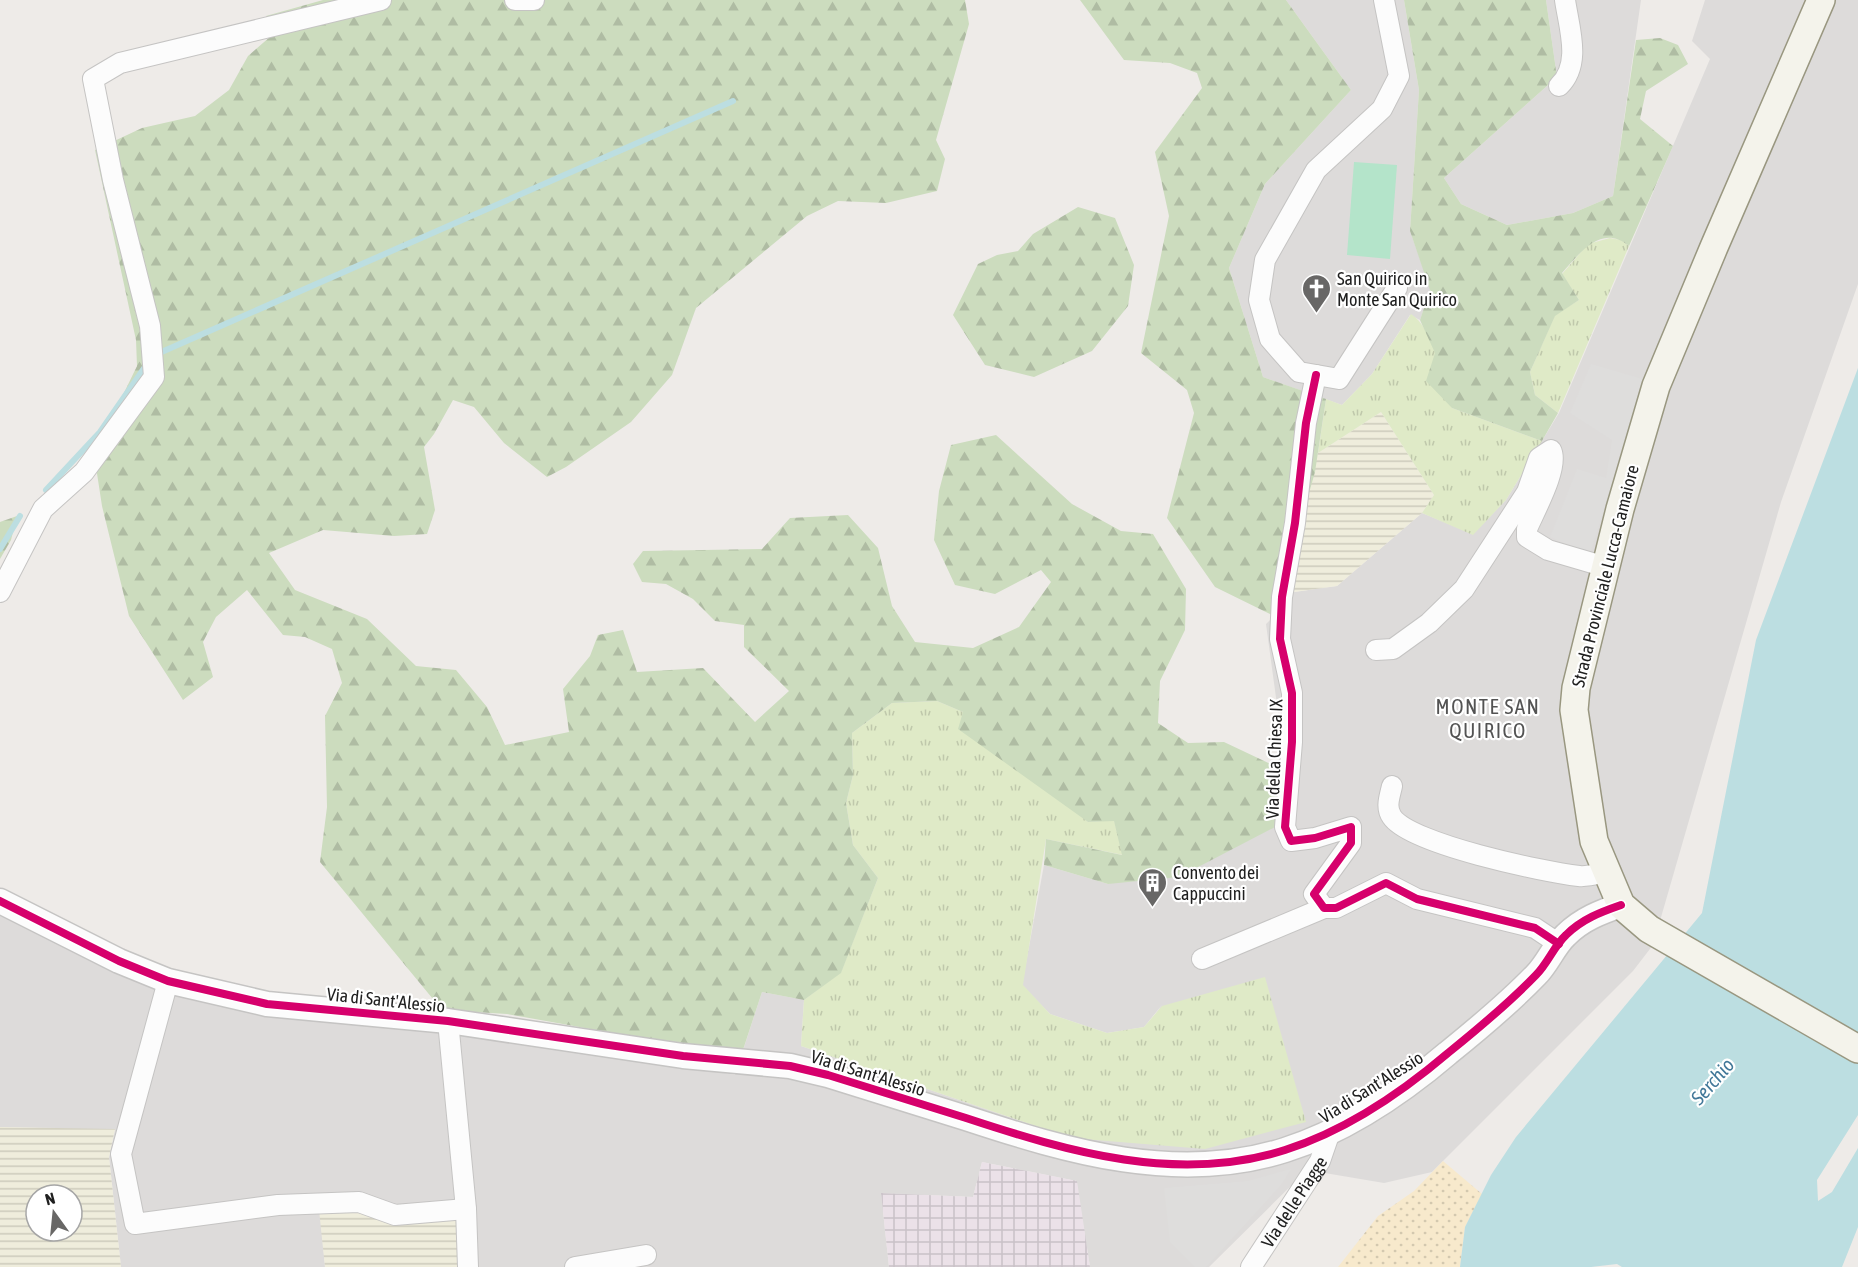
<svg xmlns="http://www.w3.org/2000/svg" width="1858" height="1267" viewBox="0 0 1858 1267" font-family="'Asap Condensed',sans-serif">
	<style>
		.residential { fill: #dddbda }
		.industrial { fill: url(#industrial-grid) }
		.farmland { fill: url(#farmland-rules); fill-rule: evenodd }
		.grass { fill: url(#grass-tufts) }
		.forest { fill: url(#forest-firs) }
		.sand { fill: url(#sand-dots) }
		.pitch { fill: #b4e4ca }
		.parking { fill: #dedddc }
		.water { fill: #bcdee1 }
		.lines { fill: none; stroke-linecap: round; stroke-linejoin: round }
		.stream { stroke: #bcdee1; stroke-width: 6 }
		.minor-casing { stroke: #c5c4c3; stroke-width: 22 }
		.tertiary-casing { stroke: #c5c4c3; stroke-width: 27 }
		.secondary-casing { stroke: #999780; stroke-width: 30 }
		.minor { stroke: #fcfcfc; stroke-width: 20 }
		.tertiary { stroke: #fcfcfc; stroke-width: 24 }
		.secondary { stroke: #f4f3eb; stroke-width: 27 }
		.cycleway-casing { stroke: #fff; stroke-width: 11 }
		.cycleway { stroke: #d6006c; stroke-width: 8 }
		.labels { text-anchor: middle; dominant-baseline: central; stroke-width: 4.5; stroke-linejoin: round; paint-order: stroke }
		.poi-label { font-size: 18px; fill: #202020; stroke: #fff; text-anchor: start }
		.street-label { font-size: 18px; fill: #202020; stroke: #fff }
		.water-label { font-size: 20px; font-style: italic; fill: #427899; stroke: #fff }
		.quarter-label { font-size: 21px; letter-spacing: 1.5px; fill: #535353; stroke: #fff }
	</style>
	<defs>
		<pattern id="industrial-grid" width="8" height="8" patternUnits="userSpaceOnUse" patternTransform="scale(1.5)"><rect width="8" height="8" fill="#ebe1e8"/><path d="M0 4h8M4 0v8" fill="none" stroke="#c9c1c7"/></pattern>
		<pattern id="farmland-rules" width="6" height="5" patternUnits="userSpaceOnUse" patternTransform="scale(1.5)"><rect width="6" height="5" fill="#efeddc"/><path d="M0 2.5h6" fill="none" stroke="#cdcbbc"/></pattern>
		<pattern id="grass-tufts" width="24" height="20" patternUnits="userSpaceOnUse" patternTransform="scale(1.5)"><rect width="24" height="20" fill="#dfeac7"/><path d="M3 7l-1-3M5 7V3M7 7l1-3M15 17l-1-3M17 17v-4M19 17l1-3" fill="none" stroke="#bfc8ab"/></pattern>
		<pattern id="forest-firs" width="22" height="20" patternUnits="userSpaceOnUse" patternTransform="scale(1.5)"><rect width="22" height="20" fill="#ccdcbe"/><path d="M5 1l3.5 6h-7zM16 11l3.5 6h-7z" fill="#afbca3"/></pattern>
		<pattern id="sand-dots" width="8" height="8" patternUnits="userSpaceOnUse" patternTransform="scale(1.5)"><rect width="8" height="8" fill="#f7e9cc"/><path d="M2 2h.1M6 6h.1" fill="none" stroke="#d3c8af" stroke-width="1.8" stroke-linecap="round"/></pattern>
	</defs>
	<rect width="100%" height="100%" fill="#eeebe8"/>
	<!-- residential -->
	<g class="residential">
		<path d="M1286 0H1404L1419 90 1410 231 1431 290 1420 320 1410 315 1372 374 1342 405 1263 377 1229 268 1265 184 1351 90Z"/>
		<path d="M1546 0H1641L1613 196 1573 213 1507 225 1461 204 1444 178 1557 77Z"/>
		<path d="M1705 0H1858V284L1781 502 1653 945 1633 971 1432 1172 1384 1183 1307 1170 1209 1267H1090L1076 1181 982 1162 973 1197 881 1193 889 1267H460L457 1220 391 1225 362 1208 320 1210 325 1267H121L109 1157 115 1130 0 1127V890L197 994 462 1026 735 1075 762 992 804 1000 801 1046 1071 1138 1162 1005 1144 1027 1107 1033 1050 1014 1022 985 1044 865 1108 884 1277 826 1280 727 1266 624 1274 616 1287 593 1337 586 1422 513 1473 534 1506 500 1559 413 1710 59 1692 41Z"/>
	</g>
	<!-- industrial -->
	<path class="industrial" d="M982 1162 1077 1181 1090 1267H889L881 1193 973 1197Z"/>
	<!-- farmland -->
	<g class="farmland">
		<path d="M1381 412 1434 495 1422 513 1337 586 1287 593 1297 538 1318 453Z"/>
		<path d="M0 1127 115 1129 109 1157 121 1267H0ZM36 1195H72V1231H36Z"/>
		<path d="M362 1208 391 1225 457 1220 460 1267H325L319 1210Z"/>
	</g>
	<!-- grass -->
	<g class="grass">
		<path d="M1610 238 1621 240 1629 246 1558 413 1535 395 1530 372 1555 315 1579 300 1562 274 1588 244Z"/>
		<path d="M1411 314C1433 327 1444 383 1452 408L1542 441 1506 500 1473 535 1422 513 1434 495 1381 412 1318 453 1326 399 1342 405 1372 374Z"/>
		<path d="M937 701 963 712 1088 822 1114 820 1123 855 1046 839 1023 985 1050 1014 1107 1033 1144 1027 1162 1006 1265 977 1306 1122 1205 1149 1071 1138 801 1046 804 1000 841 972 878 878 853 845 846 803 853 775 852 733 892 703Z"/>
	</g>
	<!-- forest -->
	<g class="forest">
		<path d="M323 0H965L969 24 936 140 945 159 937 191 886 203 838 201 807 216 696 308 672 375 631 422 566 467 547 477 504 443 474 407 453 400 434 434 424 447 435 510 427 534 394 536 323 530 269 553 295 590 367 619 416 666 456 670 487 707 505 745 569 732 563 689 590 656 598 635 623 630 637 672 703 668 755 722 789 691 744 647V625L715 621 693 599 666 584 642 582 633 564 643 551 762 549 790 518 848 515 878 548 892 606 915 642 973 648 1019 627 1051 582 1041 570 995 594 955 585 934 540 939 491 951 445 996 435 1072 504 1121 531 1153 534 1186 589 1185 630 1160 681 1158 723 1188 743 1224 742 1279 768 1277 826 1179 877 1108 884 1044 865 1046 839 1122 855 1114 821 1088 822 958 729 963 712 937 701 892 703 852 733 853 775 846 803 853 845 878 878 841 973 804 1000 762 992 741 1056 507 1014 442 1010 320 862 327 807 325 716 342 683 332 649 305 637 283 635 247 590 216 617 203 642 213 677 183 700 129 616 102 506 92 441 121 399 137 366 136 340 95 150 142 128 195 116 229 90 248 56 271 36 266 16Z"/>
		<path d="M1080 0H1286L1351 90 1265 184 1229 268 1263 377 1326 399 1315 472 1274 616 1215 587 1167 518 1194 413 1187 390 1141 353 1169 216 1155 152 1202 88 1197 73 1170 63 1124 60Z"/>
		<path d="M1404 0H1546L1557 77 1444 178 1461 204 1507 225 1573 213 1613 196 1636 40 1660 38 1678 45 1688 64 1646 91 1640 119 1673 146 1629 246C1601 223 1580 253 1562 273L1579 300 1555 316 1530 372 1535 395 1558 413 1542 441 1452 408 1426 381 1435 353 1420 320 1430 290 1410 231 1419 90Z"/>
		<path d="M1078 207 1115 218 1134 265 1128 306 1092 351 1034 377 985 365 953 315 978 264 997 255 1018 251 1033 234Z"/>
		<path d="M17 516 11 540 0 559V522Z"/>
	</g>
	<!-- sand -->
	<path class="sand" d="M1443 1161 1482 1194 1465 1227 1460 1267H1338L1378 1216 1414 1191Z"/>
	<!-- pitch -->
	<path class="pitch" d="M1354 162 1397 165 1390 259 1347 255Z"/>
	<!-- parking -->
	<g class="parking">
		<path d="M1591 364 1646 380 1590 554 1550 537 1577 469 1606 478 1612 440 1570 413Z"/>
		<path d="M1291 1169 1281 1185 1206 1267H1195L1170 1242 1164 1188 1248 1181Z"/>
	</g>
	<!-- water -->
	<path class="water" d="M1858 368V1115L1817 1180 1818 1201 1832 1192 1858 1148V1227L1842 1267H1622L1617 1264 1591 1267H1460L1465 1227 1491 1175 1516 1137 1702 913 1756 640Z"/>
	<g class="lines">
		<!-- stream -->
		<g class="stream">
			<path d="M157 354 733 101"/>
			<path d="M46 490 100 432 147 364"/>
			<path d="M0 549 20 516"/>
		</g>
		<defs>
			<g id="minor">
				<path d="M515 0H534"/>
				<path d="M1384 0 1399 76 1382 109 1316 170 1265 260 1259 300 1270 339 1299 372 1339 379 1397 288"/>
				<path d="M1559 86C1582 64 1569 28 1565 0"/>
				<path d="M1316 375 1306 423 1295 523 1282 597 1280 639 1292 693V742L1285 827 1291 841 1315 838 1351 827V843L1314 894 1324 908H1336L1386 883 1417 899 1535 928 1559 944"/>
				<path d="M0 592 43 509 84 472 154 377 150 326 113 180 93 79 120 63 381 0"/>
				<path d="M1376 650 1393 649 1429 623 1464 589 1527 492 1539 458 1551 450C1560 466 1534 512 1527 529V537L1548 550 1606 567"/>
				<path d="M1392 786C1390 796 1385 807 1392 817 1410 844 1544 872 1579 876 1587 877 1597 874 1606 872"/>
				<path d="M1202 959 1324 908"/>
				<path d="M168 981 121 1154 135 1224 278 1205 359 1202 395 1215 466 1209"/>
				<path d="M448 1021 466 1209 468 1267"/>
				<path d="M575 1267 646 1255"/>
				<path id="s1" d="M1251 1267 1320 1161 1330 1132"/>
			</g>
			<path id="tertiary" d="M0 901 119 961 168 981 267 1004 448 1021 683 1056 790 1066 828 1075C874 1089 920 1104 966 1118 1069 1152 1178 1184 1285 1150 1345 1131 1401 1093 1448 1053 1479 1028 1509 1003 1536 975 1548 963 1554 946 1566 935 1582 919 1601 912 1621 905"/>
			<path id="secondary" d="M1821 0 1714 247 1656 386 1620 509 1576 688 1574 710 1594 841 1621 905 1649 929 1858 1049"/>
		</defs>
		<!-- minor casing -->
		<use href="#minor" class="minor-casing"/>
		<!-- tertiary casing -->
		<use href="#tertiary" class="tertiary-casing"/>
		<!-- secondary casing -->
		<use href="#secondary" class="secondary-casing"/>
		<!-- minor -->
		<use href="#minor" class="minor"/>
		<!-- tertiary -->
		<use href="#tertiary" class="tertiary"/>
		<!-- secondary -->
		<use href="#secondary" class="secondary"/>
		<defs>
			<g id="cycleway">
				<path d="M1316 375 1306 423 1295 523 1282 597 1280 639 1292 693V742L1285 827 1291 841 1315 838 1351 827V843L1314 894 1324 908H1336L1386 883 1417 899 1535 928 1559 944"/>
				<path d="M0 901 119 961 168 981 267 1004 448 1021 683 1056 790 1066 828 1075C874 1089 920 1104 966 1118 1069 1152 1178 1184 1285 1150 1345 1131 1401 1093 1448 1053 1479 1028 1509 1003 1536 975 1548 963 1554 946 1566 935 1582 919 1601 912 1621 905"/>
			</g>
		</defs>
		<!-- cycleway casing -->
		<use href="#cycleway" class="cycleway-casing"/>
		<!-- cycleway -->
		<use href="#cycleway" class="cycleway"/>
	</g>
	<!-- icons -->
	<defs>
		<symbol id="church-pin" viewBox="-11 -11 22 30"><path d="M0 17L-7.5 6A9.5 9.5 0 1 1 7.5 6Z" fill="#686766" stroke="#fff"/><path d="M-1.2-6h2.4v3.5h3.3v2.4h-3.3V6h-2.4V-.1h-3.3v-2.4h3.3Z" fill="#fff"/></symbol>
		<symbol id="building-pin" viewBox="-11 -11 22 30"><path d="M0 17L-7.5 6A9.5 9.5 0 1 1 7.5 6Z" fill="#686766" stroke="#fff"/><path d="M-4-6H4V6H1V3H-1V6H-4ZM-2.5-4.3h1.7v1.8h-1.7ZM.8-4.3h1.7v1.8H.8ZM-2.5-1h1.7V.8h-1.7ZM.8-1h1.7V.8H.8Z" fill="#fff"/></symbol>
	</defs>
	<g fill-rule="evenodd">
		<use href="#church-pin" x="1300" y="272" width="33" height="45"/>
		<use href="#building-pin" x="1136" y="866" width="33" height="45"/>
	</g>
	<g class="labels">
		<!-- poi labels -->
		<g class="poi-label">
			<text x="1337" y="278">San Quirico in<tspan x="1337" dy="21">Monte San Quirico</tspan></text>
			<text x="1173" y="872">Convento dei<tspan x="1173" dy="21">Cappuccini</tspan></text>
		</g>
		<!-- street labels -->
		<g class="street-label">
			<text transform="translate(1605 576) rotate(-76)">Strada Provinciale Lucca-Camaiore</text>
			<text transform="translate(1274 759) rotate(-88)">Via della Chiesa IX</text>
			<text transform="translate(386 1000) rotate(6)">Via di Sant'Alessio</text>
			<text transform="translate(868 1073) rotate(17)">Via di Sant'Alessio</text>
			<text transform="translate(1371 1087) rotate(-32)">Via di Sant'Alessio</text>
			<text stroke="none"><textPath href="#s1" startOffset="78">Via delle Piagge</textPath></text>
		</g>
		<!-- water labels -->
		<g class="water-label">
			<text transform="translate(1712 1081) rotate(-49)">Serchio</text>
		</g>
		<!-- quarter labels -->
		<g class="quarter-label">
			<text x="1488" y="706">MONTE SAN<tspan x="1488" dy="24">QUIRICO</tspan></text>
		</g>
	</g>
	<!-- north arrow -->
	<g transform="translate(54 1213) rotate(345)"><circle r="28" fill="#ffffff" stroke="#a6a6a6" stroke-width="1.5"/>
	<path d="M0-4.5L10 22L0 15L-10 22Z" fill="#686766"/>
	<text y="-9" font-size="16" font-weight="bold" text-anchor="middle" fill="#202020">N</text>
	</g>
</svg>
